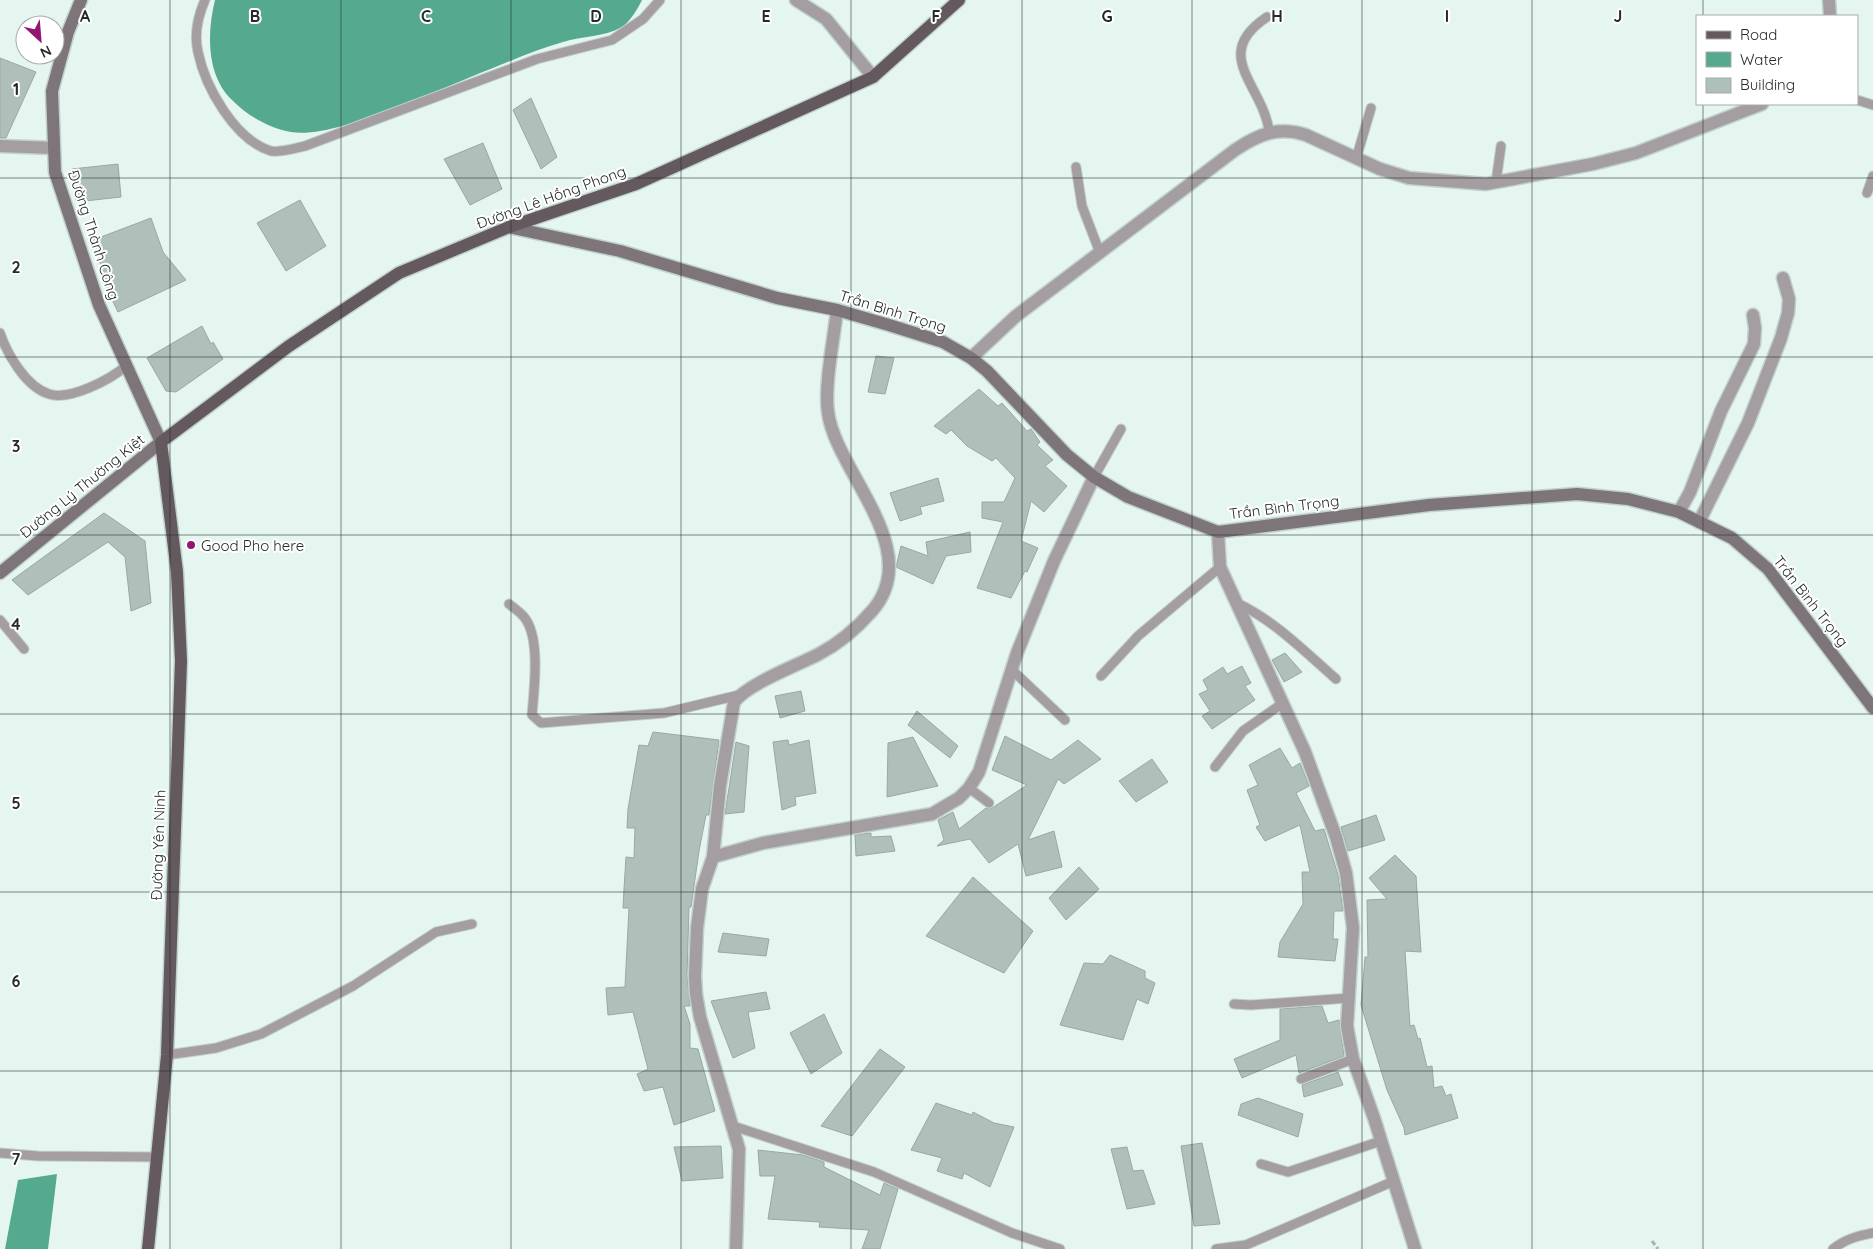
<svg xmlns="http://www.w3.org/2000/svg" width="1873" height="1249" viewBox="0 0 1873 1249" font-family="Quicksand,sans-serif">
	<style>
		.water { fill: #55a98e }
		.building { fill: #aec0b9; stroke: #97a9a2 }
		.lines { fill: none; stroke-linecap: round; stroke-linejoin: round }
		.lane-casing { stroke: #c1d1cb; stroke-width: 11 }
		.street-casing { stroke: #c1d1cb; stroke-width: 15 }
		.secondary-casing { stroke: #c1d1cb; stroke-width: 15 }
		.primary-casing { stroke: #c1d1cb; stroke-width: 15 }
		.path { stroke: #a7b5b0; stroke-width: 3; stroke-dasharray: 5 2.5; stroke-linecap: butt }
		.lane { stroke: #a49da1; stroke-width: 9 }
		.street { stroke: #a49da1; stroke-width: 12 }
		.secondary { stroke: #7e757a; stroke-width: 12 }
		.primary { stroke: #64595f; stroke-width: 12 }
		.grid { fill: none; stroke: #232a28; stroke-width: 1; stroke-opacity: 0.55 }
		.poi-dot { fill: #931772; stroke: #fff; stroke-width: 2 }
		.labels { text-anchor: middle; dominant-baseline: central; stroke-width: 4; stroke-linejoin: round; paint-order: stroke }
		.street-label { font-size: 15px; fill: #232a28; stroke: #fff }
		.poi-label { font-size: 15px; fill: #232a28; stroke: #fff; text-anchor: start }
		.grid-label { font-size: 16px; text-anchor: middle; font-weight: bold; fill: #232a28; stroke: #fff; stroke-width: 4; stroke-linejoin: round; paint-order: stroke }
	</style>
	<rect width="100%" height="100%" fill="#e4f6ef"/>
	<!-- water -->
	<g class="water">
		<path d="M215 0H642C638 8 630 22 622 27 605 37 582 36 563 42 538 49 513 60 488 70 443 87 336 140 291 132 268 128 248 116 232 100 206 75 207 32 215 0Z"/>
		<path d="M57 1174 48 1249H5L18 1180Z"/>
	</g>
	<!-- building -->
	<g class="building">
		<path d="M0 58 36 72 6 138H0Z"/>
		<path d="M531 98 557 157 541 169 513 110Z"/>
		<path d="M483 143 502 189 470 205 444 159Z"/>
		<path d="M118 164 121 197 76 202 72 169Z"/>
		<path d="M300 200 326 246 286 271 257 223Z"/>
		<path d="M151 218 163 252 186 280 118 312 104 283 106 282 93 240Z"/>
		<path d="M202 326 211 344 213 342 223 359 176 392 166 391 147 358Z"/>
		<path d="M876 356 894 358 885 394 868 392Z"/>
		<path d="M979 389 998 406 1002 403 1027 431 1031 429 1040 442 1037 445 1053 460 1045 466 1067 486 1044 512 1031 501 1021 541 1038 548 1027 572 1025 571 1011 598 977 588 1003 522 982 518V502H1004L1015 478 996 458 992 461 967 446 951 430 946 434 934 426Z"/>
		<path d="M938 478 944 501 920 507 922 514 900 521 890 493Z"/>
		<path d="M104 513 145 541 151 603 131 611 125 557 108 542 28 595 12 580Z"/>
		<path d="M970 532 971 552 946 556 933 584 896 567 901 546 928 556 926 542Z"/>
		<path d="M1285 653 1302 672 1284 682 1272 660Z"/>
		<path d="M1242 666 1251 683 1245 686 1255 700 1212 729 1202 716 1210 711 1199 694 1208 690 1203 680 1223 667 1227 674Z"/>
		<path d="M801 691 805 711 780 718 775 696Z"/>
		<path d="M917 711 958 746 950 758 908 725Z"/>
		<path d="M653 732 719 740 709 815H706L699 851 691 907H689L687 976 690 1006H684L690 1024V1048L698 1049 715 1111 674 1125 663 1087 644 1091 637 1074 648 1069 633 1012 608 1015 606 988 625 987 629 908H623L624 889 626 857 634 858 635 828H627L628 809 639 745 648 746Z"/>
		<path d="M1005 736 1051 760 1078 740 1101 759 1064 784 1058 779 1028 840 1054 831 1062 867 1026 876 1018 844 989 863 970 839 937 846 944 840 938 820 953 812 959 829 986 808H992L1027 785 992 770Z"/>
		<path d="M913 737 938 786 887 797 888 743Z"/>
		<path d="M788 740 789 745 809 740 816 793 795 797 796 805 782 810 773 742Z"/>
		<path d="M736 742 749 746 744 812 725 814Z"/>
		<path d="M1280 748 1292 768 1300 763 1309 786 1296 793 1315 831 1324 829 1338 875 1343 911H1334L1333 939H1338L1335 961 1278 957 1280 942 1303 904 1302 872H1310L1300 825 1265 841 1256 827 1260 825 1247 790 1258 785 1249 765Z"/>
		<path d="M1152 759 1168 782 1136 802 1119 781Z"/>
		<path d="M1376 815 1385 840 1348 851 1341 827Z"/>
		<path d="M871 833V837L891 836 895 851 856 856 855 835Z"/>
		<path d="M1395 855 1416 876 1421 952 1405 951 1410 1026 1414 1025 1418 1039 1420 1038 1427 1067 1432 1066 1434 1088 1442 1086 1446 1096 1451 1094 1458 1118 1405 1135 1404 1128 1387 1090 1361 1005 1365 957H1368L1367 900 1387 899 1369 878Z"/>
		<path d="M1079 867 1099 889 1066 920 1049 898Z"/>
		<path d="M973 877 1033 931 1004 973 926 936Z"/>
		<path d="M723 933 769 939 766 956 718 952Z"/>
		<path d="M1110 955 1145 971V978L1155 983 1148 1004 1137 999 1123 1040 1060 1025 1084 963 1103 964Z"/>
		<path d="M766 992 770 1009 748 1012 755 1048 733 1058 711 1001Z"/>
		<path d="M1322 1006 1328 1023 1339 1020 1344 1056 1299 1073 1296 1055 1242 1078 1234 1059 1280 1040V1009Z"/>
		<path d="M824 1014 842 1053 811 1074 790 1033Z"/>
		<path d="M880 1049 905 1067 852 1136 821 1126Z"/>
		<path d="M1338 1072 1343 1085 1304 1097 1302 1085Z"/>
		<path d="M1258 1098 1303 1114 1298 1137 1238 1115 1241 1104Z"/>
		<path d="M936 1103 972 1115 973 1112 994 1123 1014 1127 990 1187 964 1173 962 1179 937 1171 942 1158 911 1150Z"/>
		<path d="M1202 1143 1220 1224 1194 1226 1181 1146Z"/>
		<path d="M721 1146 723 1178 682 1181 674 1147Z"/>
		<path d="M1127 1147 1133 1171 1143 1170 1155 1204 1127 1209 1111 1149Z"/>
		<path d="M758 1150 803 1155 824 1162V1167L880 1195 884 1183 898 1189 880 1249H862L869 1230 819 1227 820 1222 768 1219 775 1176H760Z"/>
	</g>
	<g class="lines">
		<defs>
			<g id="lane">
				<path d="M205 0C198 16 194 35 198 52 205 87 235 140 271 151 280 153 296 148 305 146L537 59 612 40 643 19 660 0"/>
				<path d="M1267 17C1210 55 1263 85 1269 131"/>
				<path d="M1857 100 1873 105"/>
				<path d="M1356 159 1371 108"/>
				<path d="M1076 167 1082 206 1100 253"/>
				<path d="M1496 182 1501 146"/>
				<path d="M1867 193 1873 176"/>
				<path d="M0 333C7 354 26 387 49 394 70 401 111 379 126 366"/>
				<path d="M1094 477 1121 429"/>
				<path d="M1237 603C1275 621 1304 651 1336 679"/>
				<path d="M509 604C514 608 520 612 524 617 541 637 534 690 532 715L541 723 664 713 739 695"/>
				<path d="M0 620 24 649"/>
				<path d="M1012 670 1065 720"/>
				<path d="M1101 676 1138 636 1220 567"/>
				<path d="M1215 767 1243 731 1283 703"/>
				<path d="M969 788 989 803"/>
				<path d="M1234 1004 1251 1005 1349 998"/>
				<path d="M167 1055 216 1048 261 1034 353 986 436 932 472 924"/>
				<path d="M1301 1079 1353 1059"/>
				<path d="M733 1126 874 1172 1012 1233 1060 1249"/>
				<path d="M0 1153 38 1156 158 1157"/>
				<path d="M1261 1164 1288 1172 1381 1141"/>
				<path d="M1216 1249 1246 1245 1394 1181"/>
				<path d="M1833 1249C1845 1239 1858 1236 1873 1233"/>
			</g>
			<g id="street">
				<path d="M796 0 826 19 873 77"/>
				<path d="M1829 0 1830 16"/>
				<path d="M0 146 54 148"/>
				<path d="M971 358 1016 316 1235 150C1259 134 1278 126 1306 135L1380 169 1409 178 1486 184 1593 164 1636 153 1762 104"/>
				<path d="M1679 512 1690 492 1721 411 1754 344 1755 328 1753 315"/>
				<path d="M1699 522 1748 423 1781 338 1788 313 1789 299 1783 278"/>
				<path d="M1218 532 1220 567 1305 752 1336 837 1346 873 1353 928 1347 1026 1353 1059 1374 1118 1415 1249"/>
				<path d="M713 857 763 843 932 814 959 798 969 788 979 772 1017 653 1054 561 1094 477"/>
				<path d="M736 1249 739 1149 700 1017 696 994 695 976 697 928 702 889 713 857 720 786 734 702C749 683 796 666 819 654 838 644 857 628 872 611 926 549 835 471 828 412 824 386 834 338 837 310"/>
			</g>
			<g id="secondary">
				<path d="M509 227 620 251 777 298 837 310 889 325 943 342 971 358 987 371 1067 455 1094 477 1128 497 1218 532 1429 505 1577 494 1628 499 1679 512 1732 538 1768 569 1873 708"/>
				<path d="M0 573 161 442 99 305 55 172 52 91 68 32 81 0"/>
			</g>
			<path id="primary" d="M148 1249 167 1055 181 661 177 572 161 442 289 346 399 273 509 227 636 184 873 77 959 0"/>
		</defs>
		<!-- lane casing -->
		<use href="#lane" class="lane-casing"/>
		<!-- street casing -->
		<use href="#street" class="street-casing"/>
		<!-- secondary casing -->
		<use href="#secondary" class="secondary-casing"/>
		<!-- primary casing -->
		<use href="#primary" class="primary-casing"/>
		<!-- path -->
		<path class="path" d="M1652 1241 1658 1249"/>
		<!-- lane -->
		<use href="#lane" class="lane"/>
		<!-- street -->
		<use href="#street" class="street"/>
		<!-- secondary -->
		<use href="#secondary" class="secondary"/>
		<!-- primary -->
		<use href="#primary" class="primary"/>
	</g>
	<!-- grid -->
	<path class="grid" d="M170 0V1249M341 0V1249M511 0V1249M681 0V1249M851 0V1249M1022 0V1249M1192 0V1249M1362 0V1249M1532 0V1249M1703 0V16M1703 104V1249M0 178H1873M0 357H1873M0 535H1873M0 714H1873M0 892H1873M0 1071H1873"/>
	<!-- markers -->
	<circle class="poi-dot" cx="191" cy="545" r="5"/>
	<g class="labels">
		<!-- street labels -->
		<g class="street-label">
			<text transform="translate(551 197) rotate(-20)">Đường Lê Hồng Phong</text>
			<text transform="translate(94 235) rotate(72)">Đường Thành Công</text>
			<text transform="translate(893 311) rotate(17)">Trần Bình Trọng</text>
			<text transform="translate(82 486) rotate(-39)">Đường Lý Thường Kiệt</text>
			<text transform="translate(1284 507) rotate(-7)">Trần Bình Trọng</text>
			<text transform="translate(1811 601) rotate(52)">Trần Bình Trọng</text>
			<text transform="translate(158 845) rotate(-88)">Đường Yên Ninh</text>
		</g>
		<!-- poi labels -->
		<g class="poi-label">
			<text x="201" y="545">Good Pho here</text>
		</g>
	</g>
	<g class="grid-label">
		<text x="85" y="22">A</text>
		<text x="255" y="22">B</text>
		<text x="426" y="22">C</text>
		<text x="596" y="22">D</text>
		<text x="766" y="22">E</text>
		<text x="936" y="22">F</text>
		<text x="1107" y="22">G</text>
		<text x="1277" y="22">H</text>
		<text x="1447" y="22">I</text>
		<text x="1618" y="22">J</text>
		<text x="16" y="95">1</text>
		<text x="16" y="273">2</text>
		<text x="16" y="452">3</text>
		<text x="16" y="630">4</text>
		<text x="16" y="809">5</text>
		<text x="16" y="987">6</text>
		<text x="16" y="1165">7</text>
	</g>
	<!-- legend -->
	<rect x="1696" y="15" width="162" height="90" fill="#ffffff" stroke="#a7aaa9"/>
	<rect x="1706" y="31" width="25" height="8" fill="#64595f" stroke="#a7aaa9"/>
	<text x="1740" y="40" font-size="15" fill="#232a28">Road</text>
	<rect x="1706" y="52" width="25" height="15" fill="#55a98e" stroke="#a7aaa9"/>
	<text x="1740" y="65" font-size="15" fill="#232a28">Water</text>
	<rect x="1706" y="78" width="25" height="15" fill="#aec0b9" stroke="#a7aaa9"/>
	<text x="1740" y="90" font-size="15" fill="#232a28">Building</text>
	<!-- north arrow -->
	<g transform="translate(40 40) rotate(154)"><circle r="24" fill="#ffffff" stroke="#a7aaa9"/>
	<path d="M0-4L9 19L0 12L-9 19Z" fill="#931772"/>
	<text y="-8" font-size="14" font-weight="bold" text-anchor="middle" fill="#232a28">N</text>
	</g>
</svg>
